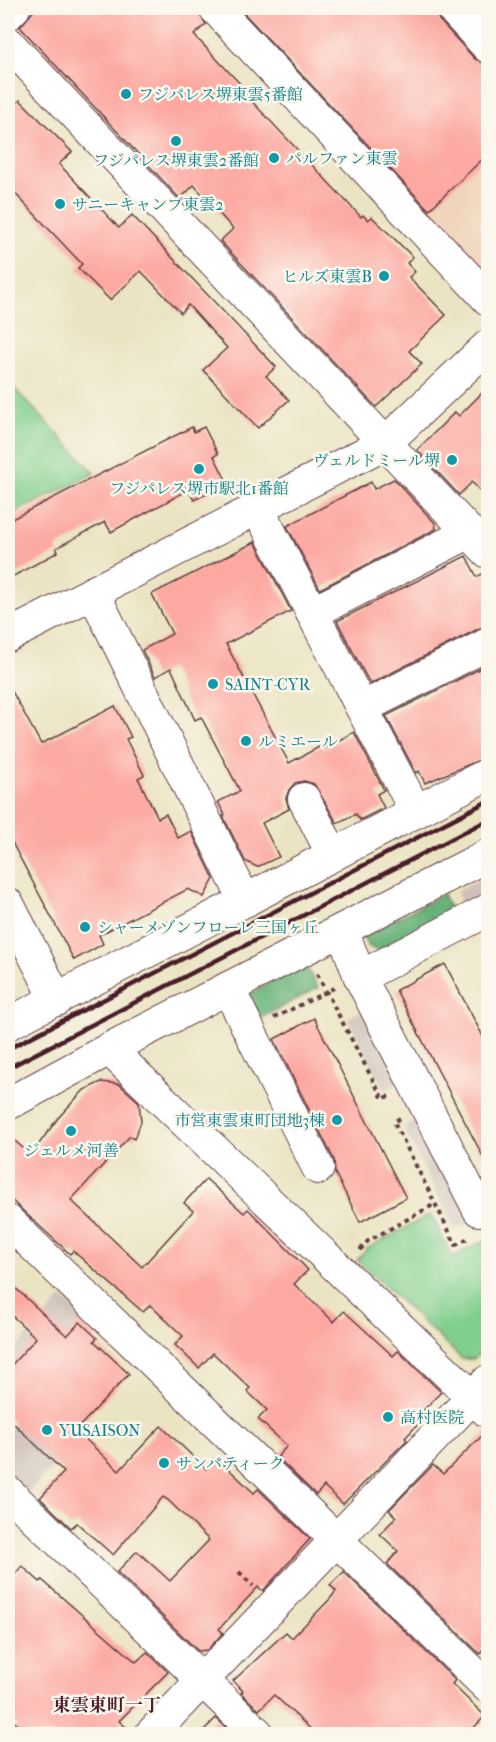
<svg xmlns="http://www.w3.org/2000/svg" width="496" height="1742" viewBox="0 0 496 1742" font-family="'IM FELL French Canon','Noto Serif JP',serif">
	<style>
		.built { fill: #f0d5bc }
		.industrial { fill: #cec1b9 }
		.green { fill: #81cf8e; stroke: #66775c; stroke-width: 1.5 }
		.forest { fill: #68b279; stroke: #596852; stroke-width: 1.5 }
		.building { fill: #fca9a2 }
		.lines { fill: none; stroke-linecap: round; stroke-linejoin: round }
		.minor-casing { stroke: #623d42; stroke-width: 34 }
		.path { stroke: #623d42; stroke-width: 4; stroke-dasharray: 4.5 4.5; stroke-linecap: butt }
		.minor { stroke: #fff; stroke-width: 32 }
		.rail { stroke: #4a1f2b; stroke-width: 4.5 }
		.culture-dot { fill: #0f9aa8; stroke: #fbf7ec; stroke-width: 2 }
		.labels { text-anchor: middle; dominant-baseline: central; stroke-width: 5; stroke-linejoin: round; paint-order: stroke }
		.culture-label { font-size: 16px; fill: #0d838f; stroke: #fbf7ec; text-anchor: start }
		.neighbourhood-label { font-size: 18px; font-weight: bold; fill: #4a1f2b; stroke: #fbf7ec }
	</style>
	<rect width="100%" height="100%" fill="#fbf7ec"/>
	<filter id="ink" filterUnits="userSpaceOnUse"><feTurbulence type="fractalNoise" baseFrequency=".0167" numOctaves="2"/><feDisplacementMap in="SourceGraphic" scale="12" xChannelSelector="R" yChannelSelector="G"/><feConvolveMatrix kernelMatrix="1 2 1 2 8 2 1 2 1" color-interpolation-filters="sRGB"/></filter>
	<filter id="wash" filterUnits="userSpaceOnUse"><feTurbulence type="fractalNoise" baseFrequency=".008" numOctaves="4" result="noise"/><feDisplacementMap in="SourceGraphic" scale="24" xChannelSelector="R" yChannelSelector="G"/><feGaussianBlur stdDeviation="1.35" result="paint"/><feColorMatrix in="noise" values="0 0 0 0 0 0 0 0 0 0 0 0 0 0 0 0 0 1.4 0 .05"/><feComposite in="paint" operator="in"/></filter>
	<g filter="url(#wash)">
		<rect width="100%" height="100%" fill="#ebe4c3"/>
		<!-- built -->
		<path class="built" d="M437 11 488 65V285L328 114Z"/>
		<!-- industrial -->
		<g class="industrial">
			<path d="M488 875V897L465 910 456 892Z"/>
			<path d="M363 1010 401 1082 385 1090 347 1018Z"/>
			<path d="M421 1119 473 1220 455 1229 403 1127Z"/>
			<path d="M63 1297 85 1317 29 1378 8 1357Z"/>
			<path d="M14 1424 55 1463 27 1494 8 1475V1431Z"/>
		</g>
		<!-- green -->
		<g class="green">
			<path d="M8 382 95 473 8 516Z"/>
			<path d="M431 1214 452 1257 488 1239V1343L474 1359H462L357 1260 368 1248Z"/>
		</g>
		<!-- forest -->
		<g class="forest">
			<path d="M443 894 451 912 377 951 368 946 363 936Z"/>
			<path d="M305 964 318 988 255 1021 244 997Z"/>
		</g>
		<g id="blocks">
			<!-- building -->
			<g class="building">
				<path d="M36 8H198V13L206 24 194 35 246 90 243 92 361 217 363 215 368 220 372 217 413 257 407 263 415 272 409 277 446 315 409 351 422 364 376 407 220 241 233 229 194 185 180 199 20 27Z"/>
				<path d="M239 8H434L439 20 475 59 489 64V153L429 210Z"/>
				<path d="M20 100 72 152 59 164 119 228 132 215 276 367 266 376 289 400 258 428 203 370 227 348 188 305 181 313 141 271 110 300 78 268 82 264 8 186V112Z"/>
				<path d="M489 386V501L472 482 459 495 417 450 455 412 459 416Z"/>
				<path d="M192 427 194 432 204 427 218 454 214 456 227 482 194 500 188 490 111 532 105 522 56 548 58 552 8 579V521Z"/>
				<path d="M394 479 435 523 436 529 320 589 287 526 371 482 374 489Z"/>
				<path d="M255 542 291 611 226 644 289 763 321 746 323 749 354 732 384 790 377 794 384 808 360 820 356 814 337 823 314 784 304 781 295 783 289 790 286 798 289 809 262 823 279 857 257 867 245 861 223 816 225 815 218 802 240 791 201 717 195 720 171 668 155 677 142 650 172 634 152 594Z"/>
				<path d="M466 556 477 577 489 570V626L480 628 370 684 337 621Z"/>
				<path d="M489 664V756L425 783 419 771 416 773 386 716Z"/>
				<path d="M8 684 41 744 115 706 131 737 126 739 144 775 138 778 158 818 166 814 178 838 191 831 214 879 204 897 188 889 99 935 103 944 74 960 8 835Z"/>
				<path d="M445 964 489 1048V1168L396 990Z"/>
				<path d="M314 1018 406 1198 360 1222 335 1173 334 1160 274 1039Z"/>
				<path d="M101 1082 119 1084 139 1102 141 1122 134 1139 130 1136 71 1200 142 1267 193 1211 184 1203 206 1179 244 1213 248 1209 308 1270 294 1284 334 1322 344 1311 393 1356 398 1351 441 1392 416 1418 420 1422 405 1438 407 1440 343 1504 324 1486 316 1495 283 1463 278 1456 287 1446 258 1419 267 1410 247 1391 250 1388 213 1353 199 1368 175 1345 183 1336 150 1305 143 1312 73 1251 70 1254 8 1197V1135L31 1155 58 1118 84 1090Z"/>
				<path d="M8 1281 67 1336 80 1322 97 1338 94 1341 129 1374 76 1430 119 1471 161 1426 206 1469 217 1458 254 1493 258 1489 310 1539 263 1591 258 1587 219 1629 223 1633 207 1650 198 1651 117 1572 137 1551 170 1581 209 1540 168 1500 163 1497 113 1555 77 1523 71 1528 40 1498 64 1472 8 1418V1369L36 1338 8 1312Z"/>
				<path d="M489 1429V1644L480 1654 387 1564 398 1551 380 1534 396 1517 389 1510 433 1465 443 1474Z"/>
				<path d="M22 1566 40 1582 42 1580 136 1662 147 1652 168 1672 119 1721 134 1734H10L18 1725 8 1717V1582Z"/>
				<path d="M344 1572 455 1680 452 1684 485 1716 468 1734H316L274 1695 259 1710 241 1693 243 1691 233 1681 286 1632 292 1638 330 1599 336 1591 330 1585Z"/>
				<path d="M216 1718 233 1734H200Z"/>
			</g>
		</g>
	</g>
	<g filter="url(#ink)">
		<use href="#blocks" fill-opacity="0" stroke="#623d42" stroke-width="1.5"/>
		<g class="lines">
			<defs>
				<g id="minor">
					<path d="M215 8 488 299"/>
					<path d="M452 8 488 47"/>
					<path d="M8 14 14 8"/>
					<path d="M8 43 488 552"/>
					<path d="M257 507 416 812"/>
					<path d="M93 592 245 901"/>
					<path d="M312 613 470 532"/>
					<path d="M8 636 385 443 488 346"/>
					<path d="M362 708 488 644"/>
					<path d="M304 799 333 855"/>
					<path d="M8 904 57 1000"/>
					<path d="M342 930 360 977 479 1210"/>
					<path d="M360 977 488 910"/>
					<path d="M228 988 318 1168"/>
					<path d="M8 1024 488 774"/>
					<path d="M109 1049 488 1412"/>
					<path d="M8 1104 109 1049 488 855"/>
					<path d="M8 1221 488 1687"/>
					<path d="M8 1492 258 1734"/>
					<path d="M151 1734 488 1381"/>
				</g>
			</defs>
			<!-- minor casing -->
			<use href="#minor" class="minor-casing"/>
			<!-- path -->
			<g class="path">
				<path d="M483 946 488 958"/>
				<path d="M317 974 383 1099 389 1096"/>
				<path d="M274 1018 334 988"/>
				<path d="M400 1118 394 1122 456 1245 470 1237"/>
				<path d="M360 1250 368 1241 435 1204"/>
				<path d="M239 1572 253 1586"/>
			</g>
			<!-- minor -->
			<use href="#minor" class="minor"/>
			<!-- rail -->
			<g class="rail">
				<path d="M8 1049 488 801"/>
				<path d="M8 1068 488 820"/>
			</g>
		</g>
	</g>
	<!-- markers -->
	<g class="culture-dot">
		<circle cx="126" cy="94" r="6"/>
		<circle cx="176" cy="141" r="6"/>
		<circle cx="274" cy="158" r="6"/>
		<circle cx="60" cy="204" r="6"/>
		<circle cx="384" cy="276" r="6"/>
		<circle cx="452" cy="460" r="6"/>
		<circle cx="199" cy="469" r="6"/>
		<circle cx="213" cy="684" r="6"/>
		<circle cx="246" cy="741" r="6"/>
		<circle cx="85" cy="927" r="6"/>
		<circle cx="337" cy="1120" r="6"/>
		<circle cx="71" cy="1131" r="6"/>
		<circle cx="388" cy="1417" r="6"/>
		<circle cx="47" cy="1430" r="6"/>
		<circle cx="164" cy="1463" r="6"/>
	</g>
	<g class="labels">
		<!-- culture labels -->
		<g class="culture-label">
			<text x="138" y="94">フジパレス堺東雲5番館</text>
			<text x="286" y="158">パルファン東雲</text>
			<text x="176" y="160" text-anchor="middle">フジパレス堺東雲2番館</text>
			<text x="72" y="204">サニーキャンプ東雲2</text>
			<text x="372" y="276" text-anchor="end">ヒルズ東雲B</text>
			<text x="440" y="460" text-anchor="end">ヴェルドミール堺</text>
			<text x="199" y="488" text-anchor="middle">フジパレス堺市駅北1番館</text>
			<text x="225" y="684">SAINT-CYR</text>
			<text x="258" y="741">ルミエール</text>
			<text x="97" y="927">シャーメゾンフローレ三国ヶ丘</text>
			<text x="325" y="1120" text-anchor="end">市営東雲東町団地3棟</text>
			<text x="71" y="1150" text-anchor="middle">ジェルメ河善</text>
			<text x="400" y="1417">高村医院</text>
			<text x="59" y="1430">YUSAISON</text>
			<text x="176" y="1463">サンパティーク</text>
		</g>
		<!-- neighbourhood labels -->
		<g class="neighbourhood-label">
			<text x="107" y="1705">東雲東町一丁</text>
		</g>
	</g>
	<!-- margin -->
	<rect width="496" height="1742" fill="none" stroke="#fbf7ec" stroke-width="30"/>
</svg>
